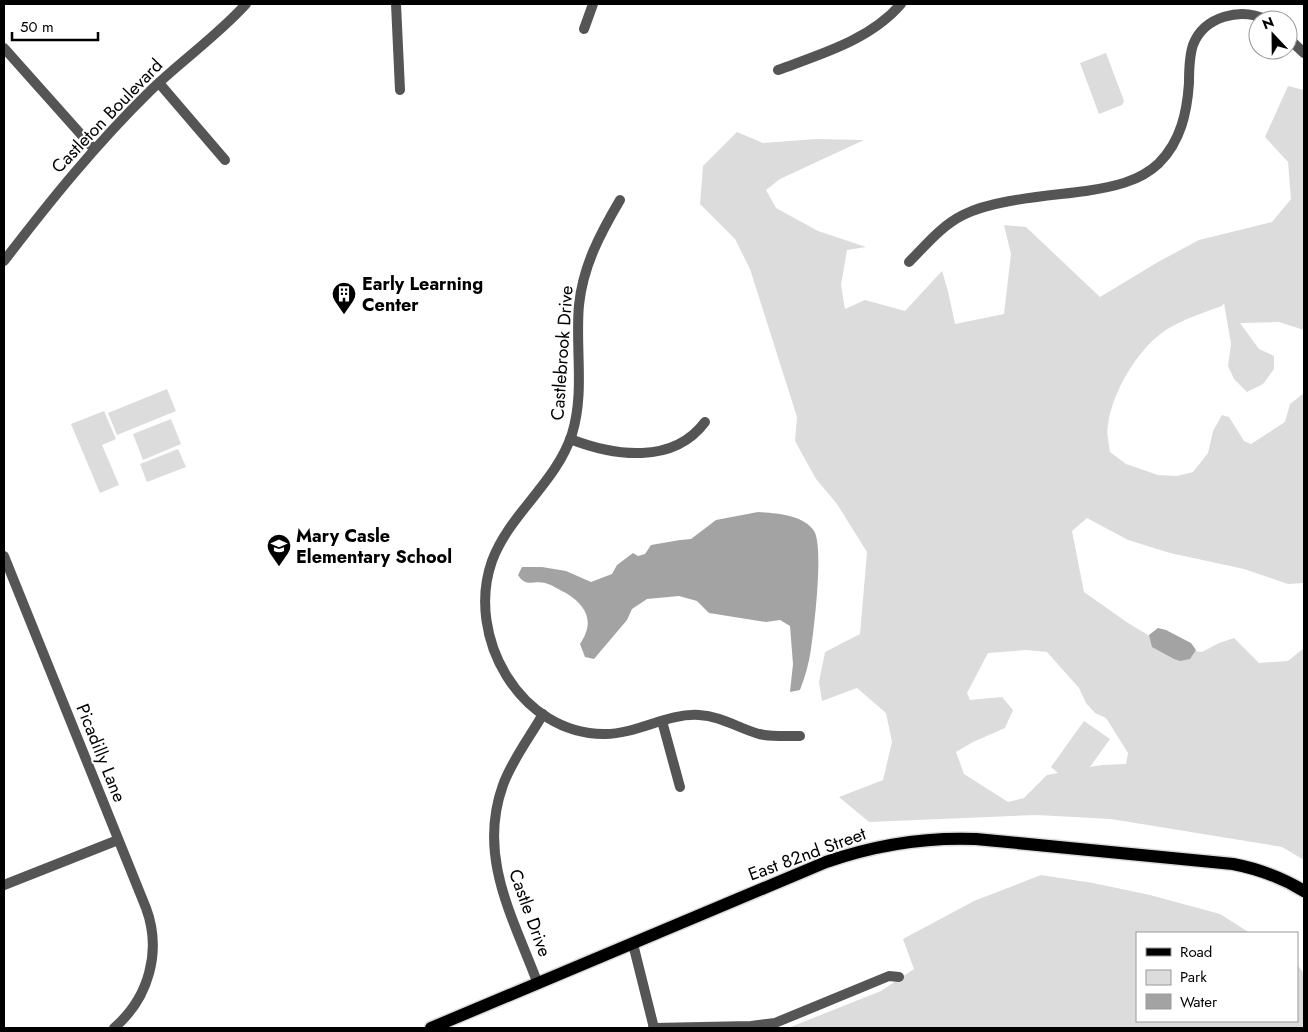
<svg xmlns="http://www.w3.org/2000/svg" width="1308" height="1032" viewBox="0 0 1308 1032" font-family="Jost,sans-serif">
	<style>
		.green { fill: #dcdcdc; fill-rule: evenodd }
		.water { fill: #a3a3a3 }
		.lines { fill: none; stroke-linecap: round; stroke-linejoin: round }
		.primary-casing { stroke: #dbdbdb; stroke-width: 15 }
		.street { stroke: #555; stroke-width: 10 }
		.primary { stroke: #000; stroke-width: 12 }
		.labels { text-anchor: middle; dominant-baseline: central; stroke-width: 4; stroke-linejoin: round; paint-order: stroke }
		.street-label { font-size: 18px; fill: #000; stroke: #fff }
		.poi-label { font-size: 18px; font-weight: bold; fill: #000; stroke: #fff; text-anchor: start }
	</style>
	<rect width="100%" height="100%" fill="#fff"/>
	<!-- green -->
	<g class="green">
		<path d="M1106 53 1124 101 1122 105 1099 114 1080 63Z"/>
		<path d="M1288 86 1304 90V330L1279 322 1240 323 1259 349 1274 356V369L1263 384 1247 392 1234 379 1228 366 1231 344 1224 303 1222 306C1205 312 1187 318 1171 327 1141 343 1112 391 1108 425 1106 433 1109 443 1110 452L1126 464 1158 475 1177 476 1193 472 1208 453 1213 431 1222 415 1229 417 1244 441 1251 444 1285 422 1290 404 1304 393V583L1288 584 1244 569 1170 553 1128 540 1087 518 1072 531 1084 592 1128 623 1168 647 1202 652 1219 643 1234 638 1259 663 1288 661 1304 648V860L1282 847 1111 819 1036 815 869 822 839 797 883 780 892 742 886 713 857 688 822 701 819 682 825 652 860 634 867 552 837 504 816 479 795 441 797 417 750 269 735 239 700 204 703 166 737 132 763 143 816 139 864 140 780 179 766 190 776 208 818 231 866 247 847 250 841 285 845 309 865 300 905 311 942 271 948 291 955 324 1004 314 1011 254 1004 225 1026 227 1100 297 1158 262 1199 240 1272 222 1291 199 1288 162 1265 137ZM1026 650 1047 652 1079 688 1086 703 1095 713 1106 718 1128 753 1126 764 1102 765 1090 767 1110 739 1084 721 1051 767 1058 773 1047 775 1024 798 1008 802 964 774 956 752 973 742 1005 728 1013 710 1002 697 970 700 967 693 988 653Z"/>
		<path d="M167 389 176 411 117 435 108 413Z"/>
		<path d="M104 411 116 439 102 445 119 485 100 493 71 424Z"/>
		<path d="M171 419 181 444 143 460 133 434Z"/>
		<path d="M178 449 186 467 147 482 140 464Z"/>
		<path d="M1041 875 1093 883 1150 895 1220 914 1250 933H1137V1021H1297V965L1304 973V1028H779H788L881 991 914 969 903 939 974 901Z"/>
	</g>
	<!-- water -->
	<g class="water">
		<path d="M758 512C776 513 804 515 814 531 824 546 814 629 811 649 809 663 805 677 800 690L790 692 793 664 790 626 780 620 766 622 709 613 697 601 679 596 647 599 632 609 627 620 594 659 585 657 580 644C595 622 587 606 566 593 559 590 553 585 545 583 533 580 526 588 518 575L522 567H542L566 571 591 582 612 574 617 565 633 553 638 556 645 554 651 545 680 540 691 539 716 520Z"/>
		<path d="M1158 628 1166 630 1191 643 1196 650 1190 659 1180 661 1174 659 1152 647 1149 635Z"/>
	</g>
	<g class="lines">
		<defs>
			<path id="primary" d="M431 1028 826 862C875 845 924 837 976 839L1233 864C1259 869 1281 877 1304 891"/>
		</defs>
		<!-- primary casing -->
		<use href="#primary" class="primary-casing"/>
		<!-- street -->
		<g class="street">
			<path d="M396 4 400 90"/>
			<path d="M584 29 593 4"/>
			<path d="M1288 38 1304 53"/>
			<path d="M4 48 94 149"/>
			<path d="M778 70C821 54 870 40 901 4"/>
			<path d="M159 83 225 160"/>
			<path d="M620 200C600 234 583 266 579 305 575 348 585 392 572 434 556 483 510 513 492 561 465 637 521 735 605 734 637 734 667 713 699 715 721 716 738 728 759 734 773 737 786 736 800 736"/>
			<path d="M4 261C50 201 96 144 150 91 181 61 217 36 246 4"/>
			<path d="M909 262C926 245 941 226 963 215 994 199 1050 196 1086 191 1112 187 1139 182 1159 163 1181 141 1187 112 1189 83 1189 71 1189 57 1193 45 1204 16 1241 7 1267 20"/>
			<path d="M570 439C614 456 673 465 705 422"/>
			<path d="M4 556 146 908C162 951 149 998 114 1028"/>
			<path d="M662 721 680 787"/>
			<path d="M4 885 118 840"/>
			<path d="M633 944 654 1028"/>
			<path d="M538 984C513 917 477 857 503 785 512 760 530 737 543 714"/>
			<path d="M653 1028 751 1026 775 1023 889 976 899 977"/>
		</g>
		<!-- primary -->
		<use href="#primary" class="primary"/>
	</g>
	<!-- icons -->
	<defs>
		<symbol id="building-pin" viewBox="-11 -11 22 30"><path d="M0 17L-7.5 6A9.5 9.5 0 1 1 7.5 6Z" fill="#000" stroke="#fff"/><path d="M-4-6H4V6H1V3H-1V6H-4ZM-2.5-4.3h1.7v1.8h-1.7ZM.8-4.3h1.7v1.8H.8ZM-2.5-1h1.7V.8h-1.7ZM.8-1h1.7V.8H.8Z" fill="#fff"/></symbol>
		<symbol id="school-pin" viewBox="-11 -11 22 30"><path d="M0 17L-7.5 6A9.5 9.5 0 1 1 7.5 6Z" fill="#000" stroke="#fff"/><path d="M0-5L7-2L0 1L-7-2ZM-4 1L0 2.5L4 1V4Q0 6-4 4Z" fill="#fff"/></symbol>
	</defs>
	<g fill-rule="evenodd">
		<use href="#building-pin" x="330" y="280" width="28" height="38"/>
		<use href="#school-pin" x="265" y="532" width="28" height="38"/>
	</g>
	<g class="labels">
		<!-- street labels -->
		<g class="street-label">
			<text transform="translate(107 116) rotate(-46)">Castleton Boulevard</text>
			<text transform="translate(562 353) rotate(-86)">Castlebrook Drive</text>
			<text transform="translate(101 753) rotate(68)">Picadilly Lane</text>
			<text transform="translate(807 854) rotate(-20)">East 82nd Street</text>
			<text transform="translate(530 913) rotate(70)">Castle Drive</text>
		</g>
		<!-- poi labels -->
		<g class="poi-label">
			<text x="362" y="284">Early Learning<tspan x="362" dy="21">Center</tspan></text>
			<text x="296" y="536">Mary Casle<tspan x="296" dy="21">Elementary School</tspan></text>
		</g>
	</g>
	<!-- border -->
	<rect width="1308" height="1032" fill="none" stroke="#000000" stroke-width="10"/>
	<!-- legend -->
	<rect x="1136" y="932" width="162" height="90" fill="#ffffff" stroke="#999999"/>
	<rect x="1146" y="948" width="25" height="8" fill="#000000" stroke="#999999"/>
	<text x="1180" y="957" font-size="15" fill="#000000">Road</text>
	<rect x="1146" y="970" width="25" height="15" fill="#dcdcdc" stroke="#999999"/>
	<text x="1180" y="982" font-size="15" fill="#000000">Park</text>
	<rect x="1146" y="994" width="25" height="15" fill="#a3a3a3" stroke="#999999"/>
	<text x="1180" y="1007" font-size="15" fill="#000000">Water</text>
	<!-- north arrow -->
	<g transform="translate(1273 35) rotate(338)"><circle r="24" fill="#ffffff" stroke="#999999"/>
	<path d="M0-4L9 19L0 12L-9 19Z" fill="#000000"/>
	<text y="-8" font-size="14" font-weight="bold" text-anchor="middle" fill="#000000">N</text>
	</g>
	<!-- scale -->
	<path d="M12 32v8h86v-8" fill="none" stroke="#000000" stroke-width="2.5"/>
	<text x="20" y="32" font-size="15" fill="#000000" stroke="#ffffff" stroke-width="4" paint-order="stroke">50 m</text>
</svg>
